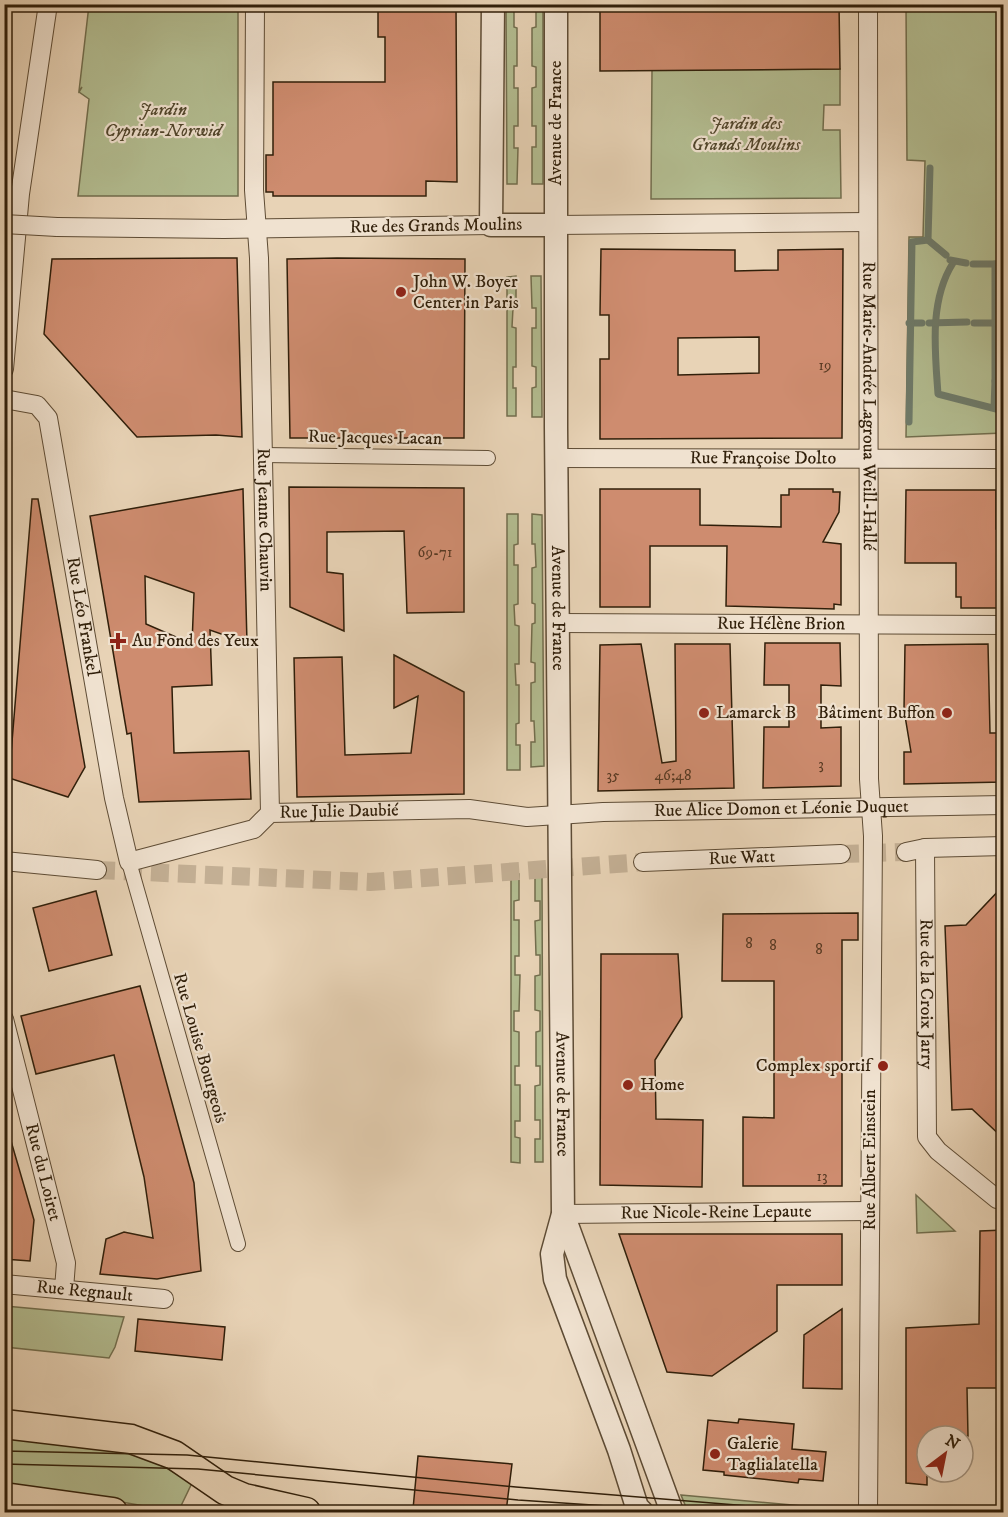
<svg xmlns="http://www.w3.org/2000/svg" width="1008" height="1517" viewBox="0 0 1008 1517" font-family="'IM FELL DW Pica',serif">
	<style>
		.green { fill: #b3bd91; stroke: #726e4e; stroke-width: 1.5 }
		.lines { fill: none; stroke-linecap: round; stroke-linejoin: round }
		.stream { stroke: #6e7b6b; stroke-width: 7 }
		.building { fill: #ce8c6f; stroke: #301f0a; stroke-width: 1.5; fill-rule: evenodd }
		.minor-tunnel { stroke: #c3af94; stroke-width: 18; stroke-dasharray: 18 9; stroke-linecap: butt }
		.pedestrian-casing { stroke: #5e4c35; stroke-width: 16 }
		.minor-casing { stroke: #5e4c35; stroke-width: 20 }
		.tertiary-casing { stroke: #5e4c35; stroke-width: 25 }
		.primary-casing { stroke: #301f0a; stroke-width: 31 }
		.pedestrian { stroke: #f0e2d0; stroke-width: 14 }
		.minor { stroke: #f0e2d0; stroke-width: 18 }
		.tertiary { stroke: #f0e2d0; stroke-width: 22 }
		.primary { stroke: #e8d3b6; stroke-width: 28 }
		.tram { stroke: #301f0a; stroke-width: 1.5 }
		.minor-bridge-casing { stroke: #5e4c35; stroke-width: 20; stroke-linecap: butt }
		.minor-bridge { stroke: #f0e2d0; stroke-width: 18 }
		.poi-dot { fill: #8f2418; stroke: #f0e2d0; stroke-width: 2 }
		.labels { text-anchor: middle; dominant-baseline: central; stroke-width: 4.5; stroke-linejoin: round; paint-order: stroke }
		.number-label { font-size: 15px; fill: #583a23 }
		.park-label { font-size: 18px; font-style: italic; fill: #51462c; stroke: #f0e2d0 }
		.street-label { font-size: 18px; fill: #301f0a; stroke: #f0e2d0 }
		.poi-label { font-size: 18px; fill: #301f0a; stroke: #f0e2d0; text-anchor: start }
	</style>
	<rect width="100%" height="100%" fill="#e8d3b6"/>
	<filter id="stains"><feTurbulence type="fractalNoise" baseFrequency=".00333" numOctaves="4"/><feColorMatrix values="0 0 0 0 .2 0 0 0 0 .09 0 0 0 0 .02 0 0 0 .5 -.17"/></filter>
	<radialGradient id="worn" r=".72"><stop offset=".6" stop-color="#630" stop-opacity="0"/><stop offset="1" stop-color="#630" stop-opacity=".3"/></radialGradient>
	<!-- green -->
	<g class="green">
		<path d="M89 5H238V196H78L89 99 79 92 82 87 79 91Z"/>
		<path d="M506 5H518L514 6V27L517 28V66H514V88H518V126H514V148H518L517 184H507Z"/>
		<path d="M532 5H543V184H532V147H536V126H532V88L536 87V67L532 66V28L536 27V6Z"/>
		<path d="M906 5H1003V433L906 437 909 237H923L925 161 907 160Z"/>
		<path d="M840 69V105H824L823 130H840L841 198 651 199 652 70Z"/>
		<path d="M516 276V307L513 308 512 327 516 328V367H513V388H516V416H507V277Z"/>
		<path d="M531 276H541L542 417H532V388L536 387V367L532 366V328H536V308H532Z"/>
		<path d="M507 514H518V544L514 545V565H518V604L514 605 515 625 519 626V664H515L516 685H519V723L516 724V745H520V770H507Z"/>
		<path d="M532 514 542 515 544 766 531 767V742H535L534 721H531V683L535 682V663L531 662 532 624 535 623V604L532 603V568L536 567 535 544H532Z"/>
		<path d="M511 874H519V900L514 901V920H519V956H515V975H520L519 1011H514V1031L519 1032V1066H515V1085H520V1121H515V1137L520 1138V1163L511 1162Z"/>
		<path d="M535 874H542L543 1162H535V1139H540V1120H535V1086L540 1085V1066H536V1032L540 1031V1011L535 1010V976L540 975V955H536L535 921 540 920V901H535Z"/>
		<path d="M916 1195 955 1231 917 1233Z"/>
		<path d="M5 1306 124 1317 115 1347 109 1358 5 1347Z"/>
		<path d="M5 1434 146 1456 192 1483 178 1512 116 1501 5 1487Z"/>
		<path d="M681 1495 859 1511 688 1512Z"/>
	</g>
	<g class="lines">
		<!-- stream -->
		<g class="stream">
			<path d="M930 168 928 240 946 255"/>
			<path d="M950 260 966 263"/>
			<path d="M953 263C929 301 935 351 938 394L1004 411"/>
			<path d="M973 264H1004"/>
			<path d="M995 264V381H1004"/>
			<path d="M909 323H922"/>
			<path d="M929 323 967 322"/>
			<path d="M974 323H1004"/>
			<path d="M994 408 995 381"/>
			<path d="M909 422 912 242 928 240"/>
		</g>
	</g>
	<!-- building -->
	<g class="building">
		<path d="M378 4H456L457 182 426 181V196H273V192H266V155H273V82H385V37H378Z"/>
		<path d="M600 4H839L840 69 600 71Z"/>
		<path d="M601 249 735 250V271L778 270V250L843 249 842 438 600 439V359H609V315H600ZM759 337V373L678 375V338Z"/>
		<path d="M216 258H237L242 437 216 435 137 437 44 334 52 259Z"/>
		<path d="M337 258 465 259 464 438H290L287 259Z"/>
		<path d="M289 487 464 488V612L407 613 404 531 327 532V572L343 574 344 631 290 607Z"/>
		<path d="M243 489 247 643 210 630 212 685 172 687 174 753 249 751 251 799 139 802 131 733 127 734 90 516ZM145 576 194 593 192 644 146 624Z"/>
		<path d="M600 489H700V525L781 527V495H789V489H833V492H840L839 512 823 542 841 544V605L834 604V609L726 606 727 546H650V607H600Z"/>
		<path d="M906 490H996V529H1004V608H961V597H956V563H905Z"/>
		<path d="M32 499H38L85 767 68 797 9 778Z"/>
		<path d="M765 643H840L841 686 821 685V728L841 727V786L763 788 764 727H789V685H764Z"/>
		<path d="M641 644 662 763 676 761 675 644H730L734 788 598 791 600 645Z"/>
		<path d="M988 644 990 733H1004V782L904 784V752H911L904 710 905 645Z"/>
		<path d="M394 655 464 692V794L297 797 294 658 342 657 345 755 411 753 418 696 394 708Z"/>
		<path d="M1004 885V1139L972 1109 952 1110 945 926 966 925Z"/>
		<path d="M96 891 112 955 49 971 33 908Z"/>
		<path d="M858 913V940H842V1186H743V1117L774 1118V981H722L723 914Z"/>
		<path d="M601 954H678L682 1017 655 1060 656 1119 703 1120 702 1187 600 1185Z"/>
		<path d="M140 986 194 1183 201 1271 157 1279 100 1274 106 1239 124 1232 153 1238 144 1177 114 1055 36 1074 21 1016Z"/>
		<path d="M11 1141 34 1220 30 1261 4 1259V1206Z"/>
		<path d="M1004 1230V1388H967L968 1436H927V1485L906 1483V1328L979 1324 980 1231Z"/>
		<path d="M619 1234H842V1285H777V1331L712 1376 667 1372Z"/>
		<path d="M842 1309V1389L803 1388 804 1335Z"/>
		<path d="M138 1319 225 1327 222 1360 135 1351Z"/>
		<path d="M739 1419 794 1424 792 1449 826 1452 823 1481 799 1479 798 1483 724 1475V1472L703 1470 708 1420 738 1423Z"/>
		<path d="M418 1456 512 1464 506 1512H452L413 1509Z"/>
	</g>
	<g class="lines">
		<!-- minor-tunnel -->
		<g class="minor-tunnel">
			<path d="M841 854 906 852"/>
			<path d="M97 870 370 882 643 862"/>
		</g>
		<defs>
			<g id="pedestrian">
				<path d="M263 455 488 458"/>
				<path d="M129 862 238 1244"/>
			</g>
			<g id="minor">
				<path id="s1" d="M255 4 254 190 259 258 270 813"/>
				<path id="s2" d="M868 4 869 779 873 836 868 1512"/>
				<path d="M556 225 868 222"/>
				<path d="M57 227 224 229 491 225"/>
				<path d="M4 369 20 194 48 4"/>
				<path id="s3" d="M4 399 37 405 48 418 114 798 129 862 254 829 270 813 469 809 527 817 603 812 1004 805"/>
				<path id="s4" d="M557 458 1004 459"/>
				<path id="s5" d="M559 623 1004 625"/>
				<path id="s6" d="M925 848 927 1137 938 1151 997 1199 1004 1200"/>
				<path d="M906 852 925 848 1004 846"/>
				<path d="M4 861 97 870"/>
				<path id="s7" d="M643 862 841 854"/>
				<path id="s8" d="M4 1019 66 1263 64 1289"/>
				<path id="s9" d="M563 1214 870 1211"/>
				<path id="s10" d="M4 1284 164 1299"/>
			</g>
			<g id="tertiary">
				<path d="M493 4 491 225H556"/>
				<path id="s11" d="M556 4V427L563 1214 552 1254 555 1279 619 1450 637 1507 642 1512"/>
				<path d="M563 1214 672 1512"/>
			</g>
			<g id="primary">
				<path d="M4 1424 131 1439 174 1455 225 1490 244 1498 306 1512"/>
				<path d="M4 1497 113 1512"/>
			</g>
		</defs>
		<!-- pedestrian casing -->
		<use href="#pedestrian" class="pedestrian-casing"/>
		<!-- minor casing -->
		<use href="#minor" class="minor-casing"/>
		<!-- tertiary casing -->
		<use href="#tertiary" class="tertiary-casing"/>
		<!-- primary casing -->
		<use href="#primary" class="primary-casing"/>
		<!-- pedestrian -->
		<use href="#pedestrian" class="pedestrian"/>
		<!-- minor -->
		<use href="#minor" class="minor"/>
		<!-- tertiary -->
		<use href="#tertiary" class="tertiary"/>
		<!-- primary -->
		<use href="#primary" class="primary"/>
		<!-- tram -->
		<g class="tram">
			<path d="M4 1451 187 1455 516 1487 822 1512"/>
			<path d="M4 1464 198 1469 518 1500 697 1512"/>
		</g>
		<defs>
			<path id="minor-bridge" d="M4 224 57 227"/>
		</defs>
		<!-- minor-bridge casing -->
		<use href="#minor-bridge" class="minor-bridge-casing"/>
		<!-- minor-bridge -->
		<use href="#minor-bridge" class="minor-bridge"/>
	</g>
	<!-- markers -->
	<g class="poi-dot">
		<circle cx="401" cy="292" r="6"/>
		<path d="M115 632h6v6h6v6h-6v6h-6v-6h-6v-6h6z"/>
		<circle cx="704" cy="713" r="6"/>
		<circle cx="947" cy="713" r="6"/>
		<circle cx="883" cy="1066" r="6"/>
		<circle cx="628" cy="1085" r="6"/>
		<circle cx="715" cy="1454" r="6"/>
	</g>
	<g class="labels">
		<!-- number labels -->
		<g class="number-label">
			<text x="825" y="365">19</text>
			<text x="435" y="552">69-71</text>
			<text x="821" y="764">3</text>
			<text x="613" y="775">35</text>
			<text x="673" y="775">46;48</text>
			<text x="749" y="943">8</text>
			<text x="773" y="945">8</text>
			<text x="819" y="949">8</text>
			<text x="822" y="1176">13</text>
		</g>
		<!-- park labels -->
		<g class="park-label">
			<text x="163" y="110">Jardin<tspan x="163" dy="21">Cyprian-Norwid</tspan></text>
			<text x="746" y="124">Jardin des<tspan x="746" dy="21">Grands Moulins</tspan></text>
		</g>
		<!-- street labels -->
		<g class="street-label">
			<text transform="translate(556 123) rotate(-90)">Avenue de France</text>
			<text transform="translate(436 226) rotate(-1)">Rue des Grands Moulins</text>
			<text stroke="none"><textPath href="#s2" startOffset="402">Rue Marie-Andrée Lagroua Weill-Hallé</textPath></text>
			<text transform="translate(375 438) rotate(1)">Rue Jacques Lacan</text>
			<text stroke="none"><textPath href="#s4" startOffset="206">Rue Françoise Dolto</textPath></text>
			<text stroke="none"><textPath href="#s1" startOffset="516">Rue Jeanne Chauvin</textPath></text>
			<text stroke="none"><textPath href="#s11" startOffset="604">Avenue de France</textPath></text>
			<text stroke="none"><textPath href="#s3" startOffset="252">Rue Léo Frankel</textPath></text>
			<text stroke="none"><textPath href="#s5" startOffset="222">Rue Hélène Brion</textPath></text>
			<text stroke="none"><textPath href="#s3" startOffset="1166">Rue Alice Domon et Léonie Duquet</textPath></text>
			<text stroke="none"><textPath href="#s3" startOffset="723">Rue Julie Daubié</textPath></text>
			<text stroke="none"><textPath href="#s7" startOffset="99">Rue Watt</textPath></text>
			<text stroke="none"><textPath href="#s6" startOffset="146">Rue de la Croix Jarry</textPath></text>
			<text transform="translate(200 1048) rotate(74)">Rue Louise Bourgeois</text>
			<text stroke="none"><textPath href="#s11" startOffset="1090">Avenue de France</textPath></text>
			<text transform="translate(870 1160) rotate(-90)">Rue Albert Einstein</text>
			<text stroke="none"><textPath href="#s8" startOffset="158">Rue du Loiret</textPath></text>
			<text stroke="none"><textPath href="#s9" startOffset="153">Rue Nicole-Reine Lepaute</textPath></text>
			<text stroke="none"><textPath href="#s10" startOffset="81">Rue Regnault</textPath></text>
		</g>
		<!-- poi labels -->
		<g class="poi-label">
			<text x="413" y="282">John W. Boyer<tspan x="413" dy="21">Center in Paris</tspan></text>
			<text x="132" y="641">Au Fond des Yeux</text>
			<text x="716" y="713">Lamarck B</text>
			<text x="935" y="713" text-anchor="end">Bâtiment Buffon</text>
			<text x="871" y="1066" text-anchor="end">Complex sportif</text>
			<text x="640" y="1085">Home</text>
			<text x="727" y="1444">Galerie<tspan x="727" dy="21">Taglialatella</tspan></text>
		</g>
	</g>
	<!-- margin -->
	<rect width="1008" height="1517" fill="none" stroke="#e8d3b6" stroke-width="24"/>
	<rect x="6" y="6" width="996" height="1505" fill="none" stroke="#301f0a" stroke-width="3"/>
	<rect x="12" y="12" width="984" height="1493" fill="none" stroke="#301f0a" stroke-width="1.5"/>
	<!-- north arrow -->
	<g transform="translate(945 1454) rotate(32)"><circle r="28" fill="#f0e2d0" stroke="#a39481" stroke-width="1.5"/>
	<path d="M0-4.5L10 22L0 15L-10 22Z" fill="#8f2418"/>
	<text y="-9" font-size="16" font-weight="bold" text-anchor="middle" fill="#301f0a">N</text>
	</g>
	<rect width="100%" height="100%" filter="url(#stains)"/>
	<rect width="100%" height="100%" fill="url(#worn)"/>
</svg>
